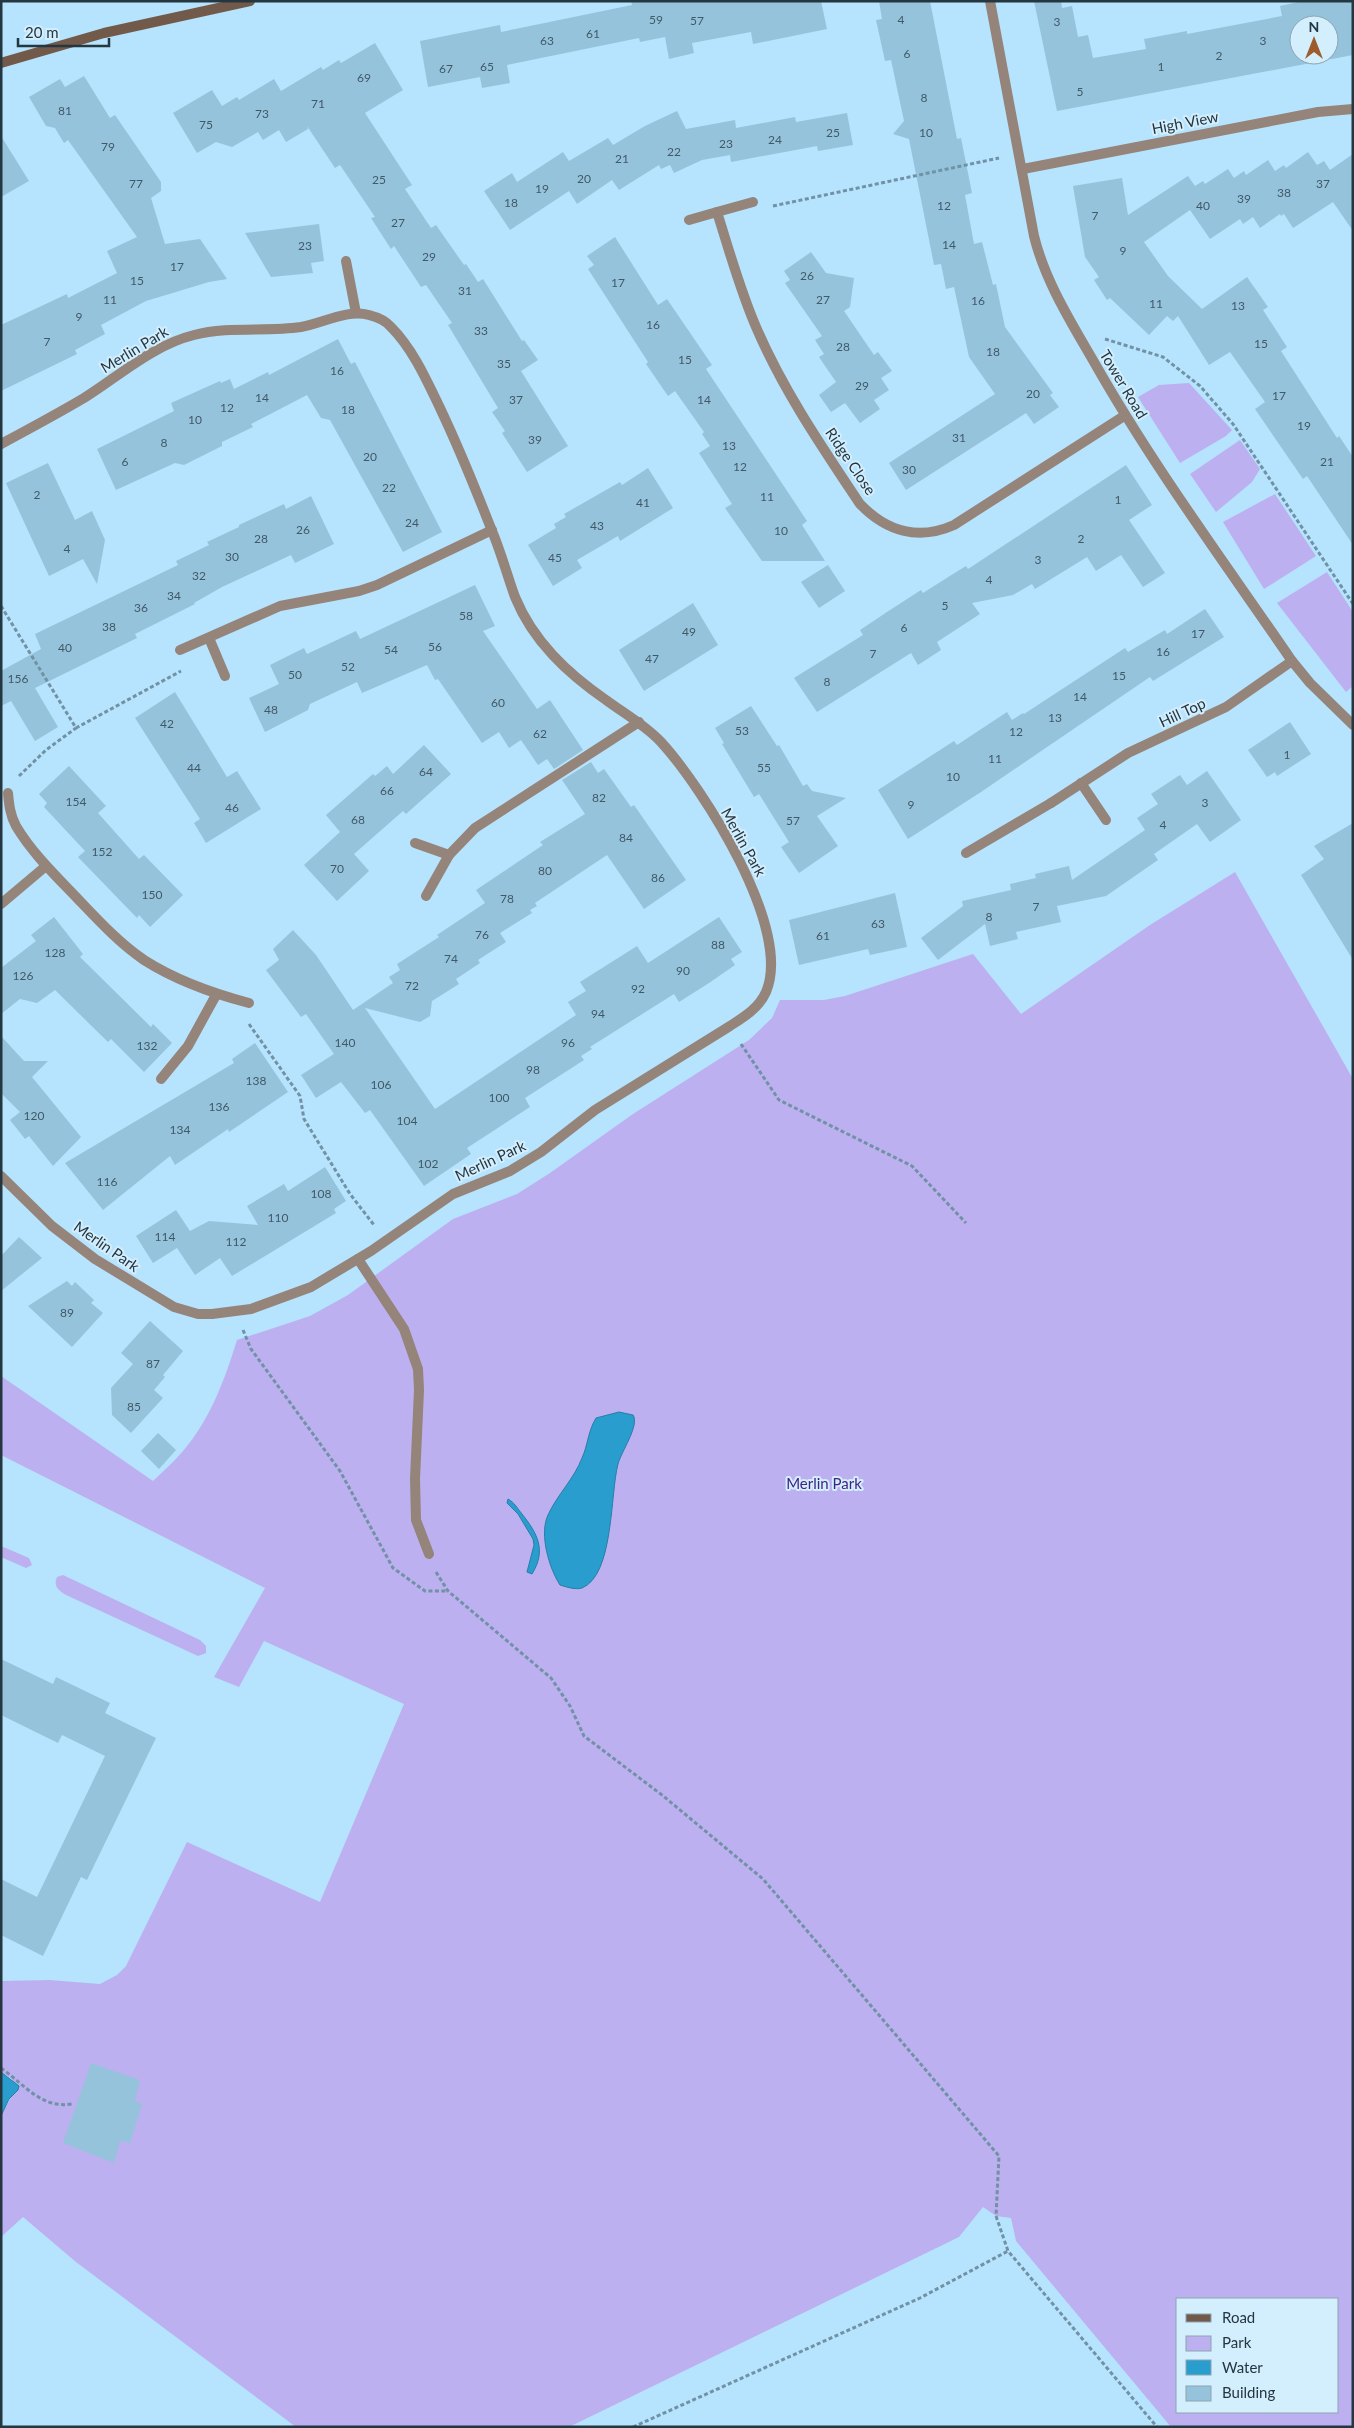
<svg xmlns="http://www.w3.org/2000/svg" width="1354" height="2428" viewBox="0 0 1354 2428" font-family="Lato,sans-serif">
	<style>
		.green { fill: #bcb0f0; fill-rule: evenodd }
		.water { fill: #2a9dcf; stroke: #287ea4 }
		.building { fill: #96c3dc; fill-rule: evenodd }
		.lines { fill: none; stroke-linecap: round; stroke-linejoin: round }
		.path { stroke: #7191a4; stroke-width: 3; stroke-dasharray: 4 2.5; stroke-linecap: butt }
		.lane { stroke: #958479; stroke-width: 10 }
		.street { stroke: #958479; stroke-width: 10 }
		.secondary { stroke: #725a4a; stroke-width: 10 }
		.labels { text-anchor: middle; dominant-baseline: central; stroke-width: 4; stroke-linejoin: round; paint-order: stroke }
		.number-label { font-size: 12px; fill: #405967 }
		.street-label { font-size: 15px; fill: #243640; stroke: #d3eefd }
		.park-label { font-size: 15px; fill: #442283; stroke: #d3eefd }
	</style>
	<rect width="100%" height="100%" fill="#b6e3fd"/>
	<!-- green -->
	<g class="green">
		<path d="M1189 383 1232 430 1226 436 1180 463 1138 397 1159 385Z"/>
		<path d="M1240 440 1260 469 1252 482 1216 512 1190 474Z"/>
		<path d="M1275 494 1316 556 1264 589 1223 522Z"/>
		<path d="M1327 572 1353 612V686L1346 692 1277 603Z"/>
		<path d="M1235 872 1353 1079V2427H1171L1016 2241 1011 2218 996 2216 983 2207 959 2237 569 2427H296L76 2262 23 2217 1 2237V2116L14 2092 12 2079 1 2072V1981L49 1980 100 1984 117 1975 126 1966 187 1842 320 1902 404 1704 264 1641 239 1687 214 1677 265 1588 1 1455V1376L153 1481C163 1471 174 1462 183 1451 210 1420 225 1379 237 1340L310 1316 348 1295 453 1219 517 1194 550 1173 633 1114 749 1040 772 1018 780 1000H824L845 996 973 954 1021 1014 1150 925ZM1178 2299H1338V2412H1178Z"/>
		<path d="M1 1546 29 1558 32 1565 26 1568 1 1557Z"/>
		<path d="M63 1575 200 1640 206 1646V1653L198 1656 66 1595C58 1590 53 1586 57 1577Z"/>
	</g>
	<!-- water -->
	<g class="water">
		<path d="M619 1412 633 1415C640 1425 621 1452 618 1464 610 1494 614 1575 582 1588 576 1590 566 1587 560 1585 549 1568 539 1534 548 1515 557 1495 574 1479 582 1458 588 1445 588 1431 596 1418Z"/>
		<path d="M508 1499C515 1503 517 1508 522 1514 537 1533 547 1550 532 1574L527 1572 534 1545 533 1539 518 1514 507 1503Z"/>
		<path d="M1 2072 19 2086 18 2090 9 2099 1 2116Z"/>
	</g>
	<!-- building -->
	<g class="building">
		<path d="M631 1H821L827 29 753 44 751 32 692 43 694 53 669 59 665 37 640 42 639 38 507 65 510 83 482 88 480 77 428 87 420 41 500 25 501 32 632 5Z"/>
		<path d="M879 1H930L957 139 961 138 972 193 965 195 974 244 982 242 993 285 996 284 1005 327 1053 393 1050 395 1059 407 1034 424 1026 413 906 490 889 463 995 394 969 357 954 287 946 289 941 264 934 265 909 139 893 134 904 121 891 60 885 61 876 20 882 19Z"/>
		<path d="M1034 1H1061L1062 8 1072 6 1078 37 1088 35 1093 58 1146 49 1144 39 1187 31V34L1282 16 1280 6 1303 1H1353V55L1057 111ZM1299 25H1329V55H1299Z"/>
		<path d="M375 43 403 90 365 113 412 185 405 189 431 228 436 225 464 265 466 264 478 282 483 279 522 341 524 340 538 360 521 371 568 446 527 472 502 433 505 431 492 412 498 408 448 325 452 323 426 285 421 287 394 246 391 249 371 218 375 217 340 165 335 168 307 126 308 129 286 142 279 130 263 140 258 132 232 147 216 142 197 153 173 113 212 90 222 106 237 97 239 100 274 79 281 91 321 67 323 70 339 60 341 63Z"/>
		<path d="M84 76 110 118 115 115 161 182V191L151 198 165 244 200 239 227 279 209 282 146 301 101 325 105 334 75 350 77 354 1 391V325L67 294 68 298 117 273 107 251 137 237 68 140 64 143 55 128 46 126 29 97 60 79 65 87Z"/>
		<path d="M677 111 686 129 735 120 736 128 795 117 796 122 847 113 853 145 818 151 817 146 731 162 730 155 702 160 674 173 670 165 661 169 659 165 619 190 612 180 577 204 569 191 510 230 484 191 512 173 517 182 563 152 569 161 608 138 613 145 645 126Z"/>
		<path d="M1 136 29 181 1 197Z"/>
		<path d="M1308 152 1317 165 1324 161 1330 170 1353 154V231L1333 202 1293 228 1284 214 1281 216 1280 214 1260 228 1253 217 1243 224 1240 219 1210 239 1190 210 1144 242 1168 276 1202 309 1247 277 1268 307 1263 310 1287 347 1281 351 1337 438 1339 436 1353 457V545L1307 476 1303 479 1255 409 1265 402 1230 352 1209 365 1178 316 1173 321 1167 316 1149 335 1110 298 1107 300 1094 280 1099 277 1085 257 1073 186 1122 178 1128 215 1188 176 1195 186 1203 181 1205 184 1228 169 1234 178 1244 171 1246 175 1268 160 1275 171 1284 165 1286 168Z"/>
		<path d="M319 224 324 261 311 263 313 273 271 277 245 233Z"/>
		<path d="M615 237 658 305 667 299 712 365 706 369 807 521 802 525 825 561H762L725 508 732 504 699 453 710 446 702 434 704 432 675 391 668 396 646 364 648 362 588 269 594 265 587 256Z"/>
		<path d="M811 252 826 273 854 278 850 307 844 311 874 355 878 352 892 371 881 378 889 390 874 400 880 409 860 423 845 403 831 412 819 395 836 382 819 357 824 354 815 340 822 336 785 283 790 280 784 271Z"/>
		<path d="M338 339 351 364 355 362 442 532 403 552 330 420 321 418 307 395 251 424 253 427 222 442V446L184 465 175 463 116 490 97 449 174 411 171 403 220 381 221 383 230 379 234 389 268 372 269 375Z"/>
		<path d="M48 463 75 520 92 511 105 540 97 584 83 559 49 576 6 483Z"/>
		<path d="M1126 465 1152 505 1129 520 1165 573 1143 587 1121 555 1096 571 1087 557 1035 589 1032 584 1013 595 972 603 980 614 937 642 941 650 918 665 911 653 817 712 794 678 863 635 860 630 887 612 921 590 923 593 953 574 966 566 968 569Z"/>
		<path d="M648 468 673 508 620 541 618 536 577 560 582 568 553 586 528 545 556 528 554 524 566 517 564 514 620 482 622 485Z"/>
		<path d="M311 496 334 544 295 563 291 555 222 587 194 603 195 604 135 634 137 638 35 688 58 727 35 741 11 701 1 706V671L41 649 35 634 178 565 176 561 209 545 207 542 239 527V525L284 504 286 509Z"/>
		<path d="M828 565 845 591 819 608 801 582Z"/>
		<path d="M475 585 495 626 483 631 537 709 550 700 583 750 554 769 547 759 538 765 521 740 509 748 499 732 482 743 438 679 435 680 427 665 362 693 357 682 310 704 308 710 265 732 249 698 279 684 270 665 304 648 307 654 356 631 360 639Z"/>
		<path d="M693 603 718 645 644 691 619 650Z"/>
		<path d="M1205 609 1224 637 1153 681 1150 677 981 792 908 839 878 790 954 741 957 745 1007 712 1012 720 1023 713 1024 714 1125 648 1128 652 1165 630 1167 634Z"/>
		<path d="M175 692 227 777 237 771 261 809 206 843 194 823 200 819 135 718Z"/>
		<path d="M751 706 777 746 779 745 803 786 807 784 812 791 846 798 817 816 838 846 799 873 781 847 789 842 759 794 754 797 722 744 724 743 715 728Z"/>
		<path d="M1290 722 1311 754 1277 776 1275 772 1267 777 1248 750Z"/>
		<path d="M424 745 451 774 406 814 403 811 354 854 369 871 337 901 304 865 340 832 326 815 373 774 375 776 387 766 393 774Z"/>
		<path d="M591 762 598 773 604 769 631 807 634 805 686 880 644 909 607 855 535 903 537 906 530 910 532 913 500 933 506 942 478 960 480 963 456 979 459 984 432 1001 430 1016 420 1022 365 1008 435 1109 576 1015 568 1002 586 991 580 982 637 946 648 963 719 917 742 952 731 959 735 965 709 983 679 1002 674 994 590 1047 592 1049 581 1056 584 1060 525 1098 530 1107 467 1148 471 1154 424 1186 370 1110 365 1113 341 1082 316 1098 301 1075 334 1054 306 1014 301 1017 266 970 279 960 273 949 293 930 316 955 353 1010 393 983 389 977 400 970 397 964 439 937 437 935 485 903 476 890 543 845 540 842 585 814 562 780Z"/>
		<path d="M69 766 106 806 98 813 139 859 144 855 183 895 150 927 139 915 137 918 78 857 85 851 44 807 47 803 39 794Z"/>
		<path d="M1207 771 1241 820 1210 842 1197 824 1154 854 1158 860 1106 896 1057 906 1061 922 1016 932 1018 939 990 946 985 924 938 960 921 938 963 906 962 901 1011 890 1010 884 1036 878 1035 874 1069 866 1072 880 1145 830 1137 818 1158 804 1151 794 1180 775 1187 785Z"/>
		<path d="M1353 823V960L1301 875 1324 859 1314 846Z"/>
		<path d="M895 893 907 947 870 955 868 949 799 965 789 920Z"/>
		<path d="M54 917 83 954 80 957 151 1027 153 1024 172 1043 144 1072 111 1039 108 1042 55 990 37 1003 20 999 1 1014V968L36 941 31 935Z"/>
		<path d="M1 1036 24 1061H48L32 1077 81 1137 53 1166 29 1136 25 1139 10 1120 20 1112 1 1093Z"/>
		<path d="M255 1043 288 1092 229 1132 228 1129 175 1165 170 1156 103 1210 65 1163 234 1063 232 1059Z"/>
		<path d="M325 1167 346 1201 334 1209 336 1213 232 1276 220 1258 195 1275 177 1248 153 1263 136 1236 176 1210 190 1231 209 1221 258 1225 247 1206 284 1184 288 1191Z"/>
		<path d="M19 1237 42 1258 1 1291V1256Z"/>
		<path d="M67 1281 72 1286 75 1282 94 1300 91 1303 103 1313 72 1347 28 1306Z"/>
		<path d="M150 1321 183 1351 163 1375 165 1377 154 1390 163 1398 131 1433 112 1415 111 1388 133 1364 121 1353Z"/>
		<path d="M158 1433 176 1450 159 1469 141 1451Z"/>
		<path d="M1 1659 53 1684 56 1677 110 1703 105 1713 156 1738 87 1880 81 1877 43 1956 1 1935V1879L37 1897 105 1756 62 1735 58 1743 1 1715Z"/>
		<path d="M91 2063 140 2080 135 2101 142 2104 130 2143 120 2141 114 2163 63 2143Z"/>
	</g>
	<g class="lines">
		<!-- path -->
		<g class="path">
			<path d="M773 206 999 158"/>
			<path d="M1105 339 1163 357 1200 386 1233 424 1353 604"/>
			<path d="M1 606 76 728 181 671"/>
			<path d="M19 776 46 750 76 728"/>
			<path d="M249 1024 300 1096 304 1119 350 1194 374 1225"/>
			<path d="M741 1044 779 1100 912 1166 966 1223"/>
			<path d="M243 1330 251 1349 340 1471 393 1568 425 1591H447"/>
			<path d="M436 1572 448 1591 551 1678 570 1706 584 1736 662 1795 763 1879 999 2156 996 2216 1008 2251 1157 2427"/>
			<path d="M1 2068C24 2084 41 2109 72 2104"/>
			<path d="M633 2427 920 2298 1008 2251"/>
		</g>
		<!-- lane -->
		<g class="lane">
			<path d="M966 853 1051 803"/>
			<path d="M358 1259 404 1329 418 1369 419 1390 415 1479 416 1520 429 1554"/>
		</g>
		<!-- street -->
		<g class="street">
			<path d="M990 1 1034 236C1045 281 1071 322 1094 362 1153 466 1225 563 1292 661L1310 683 1353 725"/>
			<path d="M1023 169 1318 112 1353 109"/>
			<path d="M717 212 753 202"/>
			<path d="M689 220 717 212C729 250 740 290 756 327 783 390 822 447 860 504 886 531 918 541 954 525L1124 416"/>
			<path d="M346 261 356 313"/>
			<path d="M1 444C29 429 57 414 84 398 119 376 153 345 194 335 229 326 266 332 301 327 323 323 347 309 369 315 377 317 386 321 391 327 413 349 427 381 440 408 459 448 476 490 492 531 501 552 507 575 515 597 533 641 567 673 606 700 625 714 645 725 661 742 703 788 793 929 766 992 759 1008 744 1017 730 1026L595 1110 541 1152 510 1171 453 1194 371 1251 311 1287 251 1309 212 1314H198L174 1307 95 1259 52 1226 1 1176"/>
			<path d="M209 638 225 676"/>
			<path d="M180 650 280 606 359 591 377 585 492 530"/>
			<path d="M1081 783 1106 820"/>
			<path d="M8 793C9 804 10 815 16 826 32 853 56 876 77 898 98 920 119 943 144 960 177 981 211 993 249 1003"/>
			<path d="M1051 803 1128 753 1226 707 1292 661"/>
			<path d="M415 843 449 855"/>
			<path d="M426 896 449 855 475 828 639 722"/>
			<path d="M1 904 46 866"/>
			<path d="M161 1079 188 1046 216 995"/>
		</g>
		<!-- secondary -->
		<path class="secondary" d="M1 63 104 33 250 1"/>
	</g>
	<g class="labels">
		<!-- number labels -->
		<g class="number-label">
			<text x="656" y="19">59</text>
			<text x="901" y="19">4</text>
			<text x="697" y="20">57</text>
			<text x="1057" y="21">3</text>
			<text x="593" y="33">61</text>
			<text x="547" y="40">63</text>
			<text x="1263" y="40">3</text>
			<text x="907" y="53">6</text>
			<text x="1219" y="55">2</text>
			<text x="487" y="66">65</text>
			<text x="1161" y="66">1</text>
			<text x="446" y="68">67</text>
			<text x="364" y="77">69</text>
			<text x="1080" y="91">5</text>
			<text x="924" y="97">8</text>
			<text x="318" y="103">71</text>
			<text x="65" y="110">81</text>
			<text x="262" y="113">73</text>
			<text x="206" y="124">75</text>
			<text x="833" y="132">25</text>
			<text x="926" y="132">10</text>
			<text x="775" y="139">24</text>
			<text x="726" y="143">23</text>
			<text x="108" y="146">79</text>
			<text x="674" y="151">22</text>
			<text x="622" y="158">21</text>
			<text x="584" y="178">20</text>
			<text x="379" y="179">25</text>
			<text x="136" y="183">77</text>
			<text x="1323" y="183">37</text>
			<text x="542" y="188">19</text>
			<text x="1284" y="192">38</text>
			<text x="1244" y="198">39</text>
			<text x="511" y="202">18</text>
			<text x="944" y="205">12</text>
			<text x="1203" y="205">40</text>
			<text x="1095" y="215">7</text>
			<text x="398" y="222">27</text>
			<text x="949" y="244">14</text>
			<text x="305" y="245">23</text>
			<text x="1123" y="250">9</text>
			<text x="429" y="256">29</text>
			<text x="177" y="266">17</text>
			<text x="807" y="275">26</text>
			<text x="137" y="280">15</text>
			<text x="618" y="282">17</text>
			<text x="465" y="290">31</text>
			<text x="110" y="299">11</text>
			<text x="823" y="299">27</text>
			<text x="978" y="300">16</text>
			<text x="1156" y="303">11</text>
			<text x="1238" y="305">13</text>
			<text x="79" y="316">9</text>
			<text x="653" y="324">16</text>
			<text x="481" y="330">33</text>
			<text x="47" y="341">7</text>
			<text x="1261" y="343">15</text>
			<text x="843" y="346">28</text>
			<text x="993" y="351">18</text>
			<text x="685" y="359">15</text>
			<text x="504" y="363">35</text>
			<text x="337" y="370">16</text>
			<text x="862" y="385">29</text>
			<text x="1033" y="393">20</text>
			<text x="1279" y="395">17</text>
			<text x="262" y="397">14</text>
			<text x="516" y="399">37</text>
			<text x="704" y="399">14</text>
			<text x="227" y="407">12</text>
			<text x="348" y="409">18</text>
			<text x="195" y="419">10</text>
			<text x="1304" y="425">19</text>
			<text x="959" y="437">31</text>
			<text x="535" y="439">39</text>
			<text x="164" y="442">8</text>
			<text x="729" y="445">13</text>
			<text x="370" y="456">20</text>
			<text x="125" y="461">6</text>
			<text x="1327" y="461">21</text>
			<text x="740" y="466">12</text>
			<text x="909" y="469">30</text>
			<text x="389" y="487">22</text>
			<text x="37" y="494">2</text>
			<text x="767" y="496">11</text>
			<text x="1118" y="499">1</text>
			<text x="643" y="502">41</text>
			<text x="412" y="522">24</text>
			<text x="597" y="525">43</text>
			<text x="303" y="529">26</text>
			<text x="781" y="530">10</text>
			<text x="261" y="538">28</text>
			<text x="1081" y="538">2</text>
			<text x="67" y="548">4</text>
			<text x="232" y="556">30</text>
			<text x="555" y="557">45</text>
			<text x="1038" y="559">3</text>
			<text x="199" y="575">32</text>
			<text x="989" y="579">4</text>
			<text x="174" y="595">34</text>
			<text x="945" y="605">5</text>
			<text x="141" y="607">36</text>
			<text x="466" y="615">58</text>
			<text x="109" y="626">38</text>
			<text x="904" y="627">6</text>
			<text x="689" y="631">49</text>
			<text x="1198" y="633">17</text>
			<text x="435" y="646">56</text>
			<text x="65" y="647">40</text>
			<text x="391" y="649">54</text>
			<text x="1163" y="651">16</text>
			<text x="873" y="653">7</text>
			<text x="652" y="658">47</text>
			<text x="348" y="666">52</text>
			<text x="295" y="674">50</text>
			<text x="1119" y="675">15</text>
			<text x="18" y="678">156</text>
			<text x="827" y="681">8</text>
			<text x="1080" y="696">14</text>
			<text x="498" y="702">60</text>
			<text x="271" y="709">48</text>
			<text x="1055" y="717">13</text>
			<text x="167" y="723">42</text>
			<text x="742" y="730">53</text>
			<text x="1016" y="731">12</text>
			<text x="540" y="733">62</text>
			<text x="1287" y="754">1</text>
			<text x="995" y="758">11</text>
			<text x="194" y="767">44</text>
			<text x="764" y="767">55</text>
			<text x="426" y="771">64</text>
			<text x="953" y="776">10</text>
			<text x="387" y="790">66</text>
			<text x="599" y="797">82</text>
			<text x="76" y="801">154</text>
			<text x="1205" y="802">3</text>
			<text x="911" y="804">9</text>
			<text x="232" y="807">46</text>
			<text x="358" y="819">68</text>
			<text x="793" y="820">57</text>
			<text x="1163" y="824">4</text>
			<text x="626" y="837">84</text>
			<text x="102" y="851">152</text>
			<text x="337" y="868">70</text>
			<text x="545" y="870">80</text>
			<text x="658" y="877">86</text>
			<text x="152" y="894">150</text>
			<text x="507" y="898">78</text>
			<text x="1036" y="906">7</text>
			<text x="989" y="916">8</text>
			<text x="878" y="923">63</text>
			<text x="482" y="934">76</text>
			<text x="823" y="935">61</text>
			<text x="718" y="944">88</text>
			<text x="55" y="952">128</text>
			<text x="451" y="958">74</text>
			<text x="683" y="970">90</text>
			<text x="23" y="975">126</text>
			<text x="412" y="985">72</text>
			<text x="638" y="988">92</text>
			<text x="598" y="1013">94</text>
			<text x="345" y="1042">140</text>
			<text x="568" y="1042">96</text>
			<text x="147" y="1045">132</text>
			<text x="533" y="1069">98</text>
			<text x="256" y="1080">138</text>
			<text x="381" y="1084">106</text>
			<text x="499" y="1097">100</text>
			<text x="219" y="1106">136</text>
			<text x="34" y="1115">120</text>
			<text x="407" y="1120">104</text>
			<text x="180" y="1129">134</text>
			<text x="428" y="1163">102</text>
			<text x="107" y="1181">116</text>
			<text x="321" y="1193">108</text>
			<text x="278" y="1217">110</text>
			<text x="165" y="1236">114</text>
			<text x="236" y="1241">112</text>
			<text x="67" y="1312">89</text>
			<text x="153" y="1363">87</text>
			<text x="134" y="1406">85</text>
		</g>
		<!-- street labels -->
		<g class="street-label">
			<text transform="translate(1185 122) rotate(-11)">High View</text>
			<text transform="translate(134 349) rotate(-31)">Merlin Park</text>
			<text transform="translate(1124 384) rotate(59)">Tower Road</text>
			<text transform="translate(851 461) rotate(56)">Ridge Close</text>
			<text transform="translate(1182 712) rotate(-25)">Hill Top</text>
			<text transform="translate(744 842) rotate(61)">Merlin Park</text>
			<text transform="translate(490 1160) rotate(-25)">Merlin Park</text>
			<text transform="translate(107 1246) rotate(35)">Merlin Park</text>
		</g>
		<!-- park labels -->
		<g class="park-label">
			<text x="824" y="1483">Merlin Park</text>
		</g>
	</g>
	<!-- border -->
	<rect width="1354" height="2428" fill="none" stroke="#243640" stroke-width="5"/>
	<!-- legend -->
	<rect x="1176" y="2298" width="162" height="115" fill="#d3eefd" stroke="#8da4b1"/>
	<rect x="1186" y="2314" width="25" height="8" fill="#725a4a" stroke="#8da4b1"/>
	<text x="1222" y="2323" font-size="15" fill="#243640">Road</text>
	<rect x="1186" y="2336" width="25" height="15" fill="#bcb0f0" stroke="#8da4b1"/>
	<text x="1222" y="2348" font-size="15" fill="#243640">Park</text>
	<rect x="1186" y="2360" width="25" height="15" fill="#2a9dcf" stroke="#8da4b1"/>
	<text x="1222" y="2373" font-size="15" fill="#243640">Water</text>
	<rect x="1186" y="2386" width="25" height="15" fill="#96c3dc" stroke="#8da4b1"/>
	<text x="1222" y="2398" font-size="15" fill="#243640">Building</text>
	<!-- north arrow -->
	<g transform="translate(1314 40)"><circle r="24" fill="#d3eefd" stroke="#8da4b1"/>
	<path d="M0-4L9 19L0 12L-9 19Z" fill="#9e5b2b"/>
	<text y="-8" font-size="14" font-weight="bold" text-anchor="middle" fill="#243640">N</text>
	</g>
	<!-- scale -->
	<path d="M18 38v8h91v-8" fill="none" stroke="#243640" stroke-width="2.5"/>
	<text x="25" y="38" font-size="15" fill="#243640" stroke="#d3eefd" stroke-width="4" paint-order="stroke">20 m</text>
</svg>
